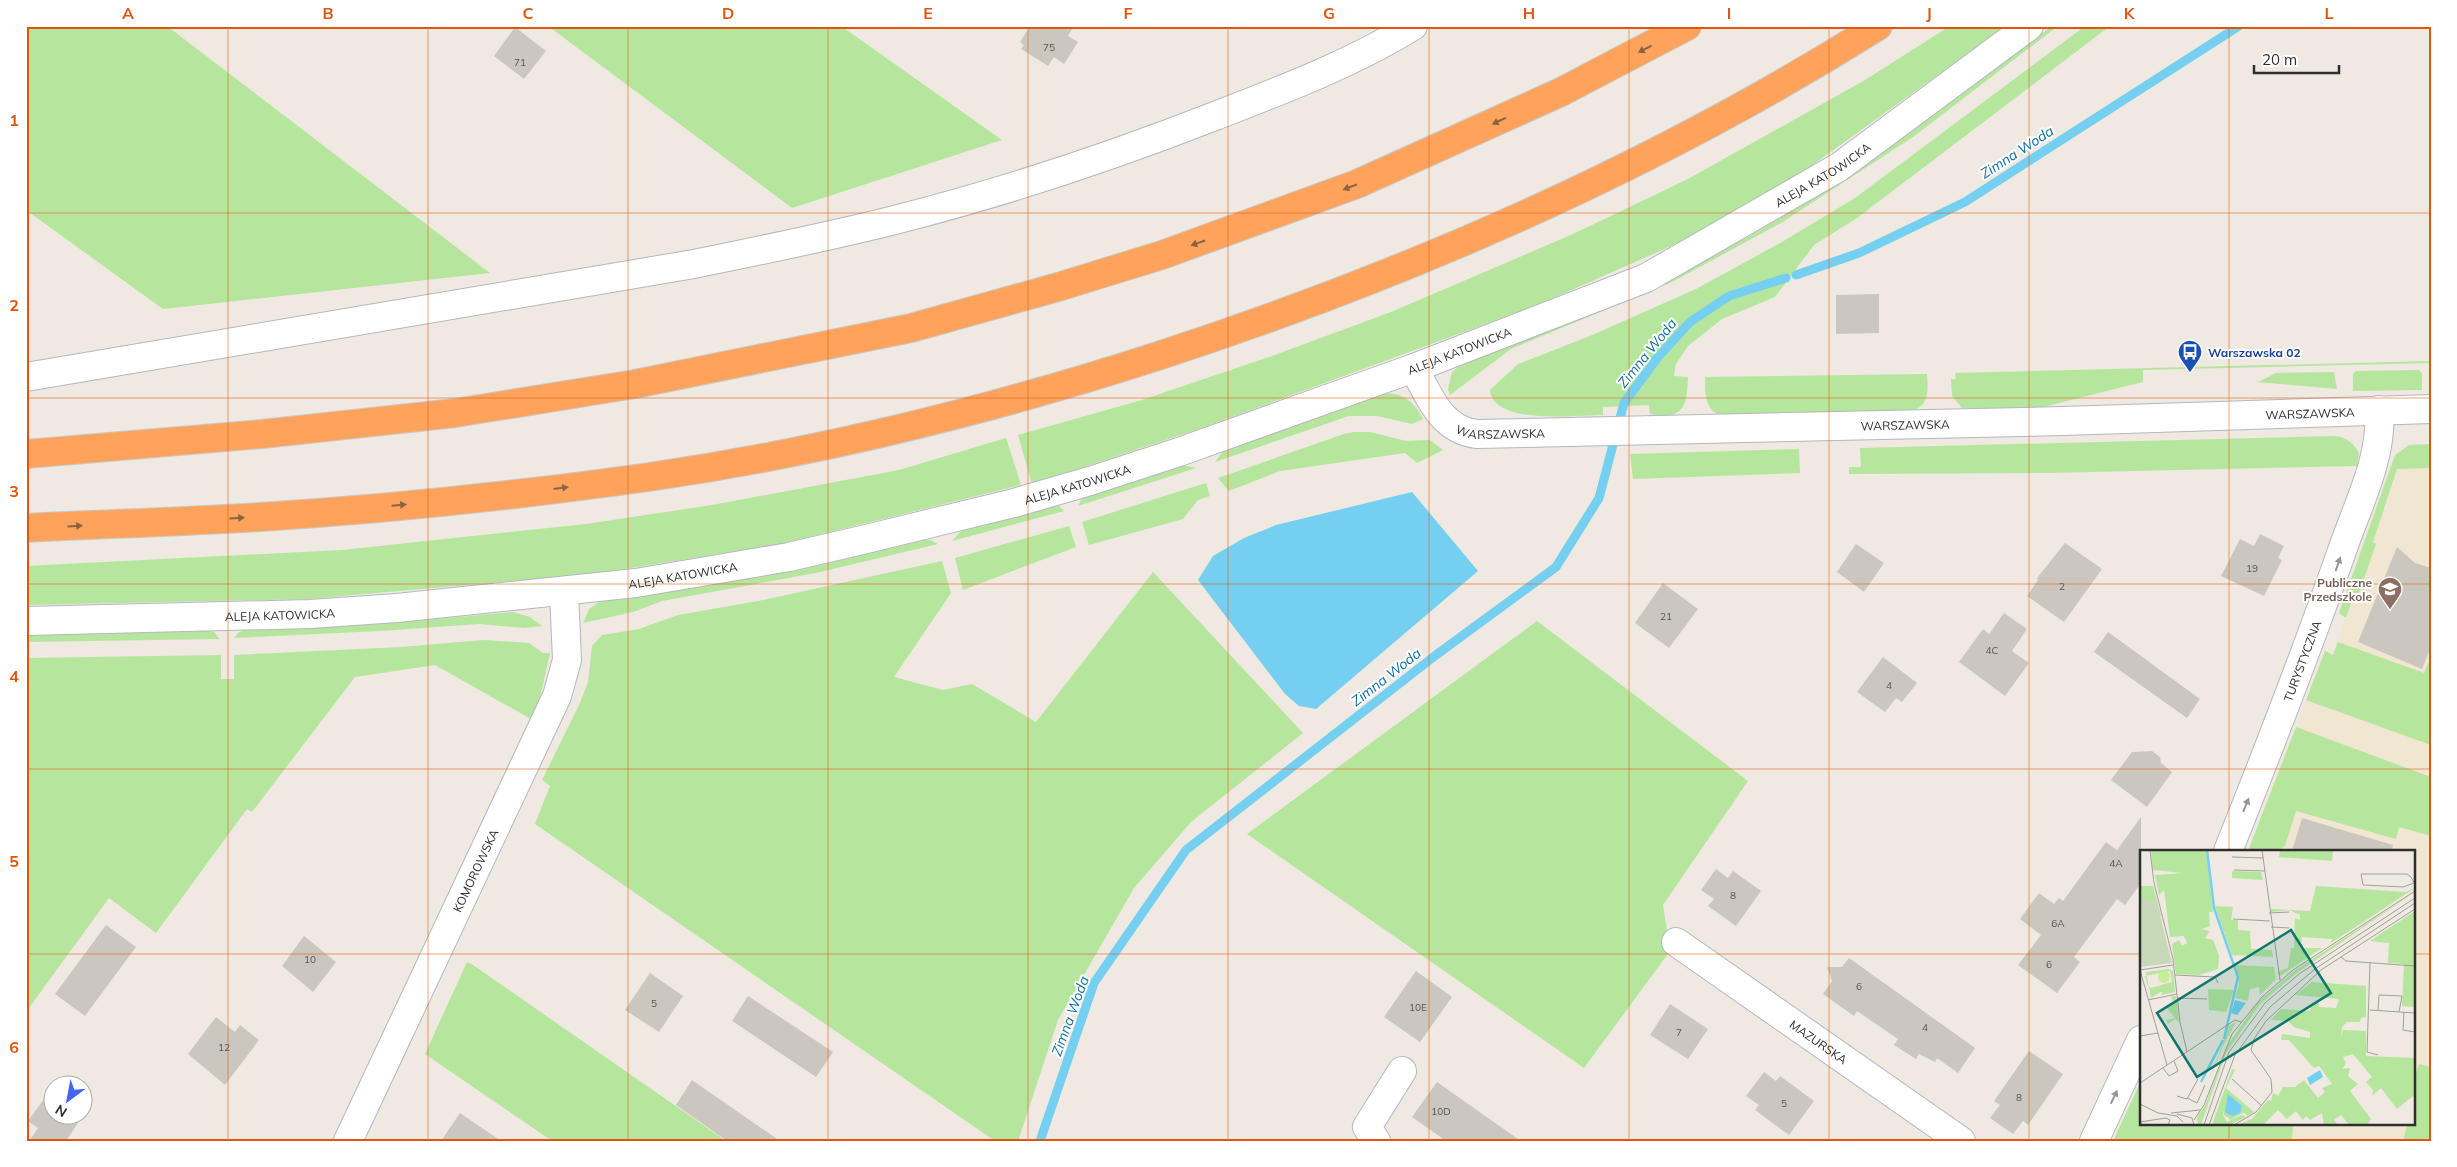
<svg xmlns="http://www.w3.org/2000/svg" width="2457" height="1167" viewBox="0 0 2457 1167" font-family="Mulish,sans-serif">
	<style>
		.education { fill: #f0e6d1 }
		.green { fill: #b6e59e }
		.water { fill: #75cff0 }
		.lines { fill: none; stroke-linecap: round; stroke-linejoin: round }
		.stream { stroke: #75cff0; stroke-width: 9 }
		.building { fill: #cbc7bf }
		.minor-casing { stroke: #b4b7c1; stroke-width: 30 }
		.highway-casing { stroke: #c9c9c9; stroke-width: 30 }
		.minor { stroke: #fff; stroke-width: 28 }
		.highway { stroke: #ffa35c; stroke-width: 28 }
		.oneway { fill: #8c6343 }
		.oneway2 { fill: #969696 }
		.grid { fill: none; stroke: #df570e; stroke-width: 1; stroke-opacity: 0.55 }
		.labels { text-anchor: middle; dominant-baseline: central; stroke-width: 4; stroke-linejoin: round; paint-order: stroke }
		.number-label { font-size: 10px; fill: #555452 }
		.street-label { font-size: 12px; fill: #2e2e2e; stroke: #fff }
		.transit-label { font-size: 12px; font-weight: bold; fill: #164399; stroke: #fff; text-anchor: start }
		.education-label { font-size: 12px; font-weight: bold; fill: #785e54; stroke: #fff; text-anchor: end }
		.water-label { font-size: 14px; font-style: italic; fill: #0d6fa3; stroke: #fff }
		.inset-river { fill: none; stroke: #75cff0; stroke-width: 2.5 }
		.inset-road { fill: none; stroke: #a29e99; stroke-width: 1 }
		.view { fill: #0f766e; fill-opacity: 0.15; stroke: #0f766e; stroke-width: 2.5 }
		.inset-edge { fill: none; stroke: #2e2e2e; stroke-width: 2.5 }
		.neatline { fill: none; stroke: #df570e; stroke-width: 2 }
		.grid-label { font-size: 16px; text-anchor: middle; font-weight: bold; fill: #df570e }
	</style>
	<rect width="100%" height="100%" fill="#efe9e1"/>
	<!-- education -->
	<path class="education" d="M2431 468V1141H2113L2141 1081V1123H2413V851H2248L2325 651 2333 654 2352 600 2356 602 2375 544 2373 542 2397 469Z"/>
	<!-- green -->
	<g class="green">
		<path d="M26 26H167L490 273 163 309 26 210Z"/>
		<path d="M548 26H841L1002 140 792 208Z"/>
		<path d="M1950 26H2006L1804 171 1696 235 1540 304 1196 430 1032 484 1018 435 1142 400 1272 356 1391 312 1573 234 1688 179 1865 80Z"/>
		<path d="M2052 26H2058L1913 137 1781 223 1672 282 1511 349 1450 395 1448 389 1452 372 1465 362C1552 325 1642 293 1725 249 1842 188 1947 106 2052 26Z"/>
		<path d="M2085 26H2110L1857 218 1814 245 1775 297 1722 319 1688 346 1676 364 1674 376 1688 377C1687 406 1684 421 1650 414L1649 405 1603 407V415C1578 415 1493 426 1490 390L1518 364 1590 336 1696 289 1782 242 1855 198Z"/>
		<path d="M2431 361V363L2143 370V382L2039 408H1962L1952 396 1951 379H1956L1955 373Z"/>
		<path d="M2419 370 2422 373V390L2353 391V374L2356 371Z"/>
		<path d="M2334 372 2337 389 2258 382 2276 373Z"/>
		<path d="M1927 374C1928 389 1930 406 1911 411L1721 416C1704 409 1705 393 1705 377Z"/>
		<path d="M1386 393C1405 394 1414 402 1423 419L1412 424 1377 416H1349L1215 462 1224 450Z"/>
		<path d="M1354 432H1370L1406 441 1430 440 1443 450 1417 463 1405 453 1280 471 1229 491 1218 478 1344 434Z"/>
		<path d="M2335 436C2347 437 2353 443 2359 453L2357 466 2048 473 1849 474V467H1861L1860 448Z"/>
		<path d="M1006 438 1021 485 781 544 593 574 308 599 26 605V566L342 550 586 524 712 505 899 470Z"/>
		<path d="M2431 444V468L2397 469 2373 542 2376 544 2356 602 2352 600 2346 618 2339 613 2395 455 2409 445Z"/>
		<path d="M1799 449 1800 473 1633 479 1630 454Z"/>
		<path d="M1182 465 1196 468 1078 506 1082 498 1089 494Z"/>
		<path d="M1206 483 1210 496 1198 500 1183 519 1089 545 1082 522Z"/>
		<path d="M1053 505 1059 506 1064 511 952 541 962 530Z"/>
		<path d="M1069 526 1076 547 963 590 955 558Z"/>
		<path d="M923 540H930L938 544 816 573 662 601 633 612 583 623 589 609 602 600 676 590 829 561Z"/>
		<path d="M942 561 951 593 894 677 943 690 972 684 1036 722 1153 572 1303 733 1191 822 1134 888 1058 1020 1018 1141H995L535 824 550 786 542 780 580 703 588 682 592 646 602 635 639 629 678 615 758 601Z"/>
		<path d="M513 612 530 617 542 626 525 628 479 624 380 631 234 638 238 633 245 629 426 620Z"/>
		<path d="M1537 621 1748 781 1663 905 1670 951 1584 1068 1247 834Z"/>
		<path d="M208 630 214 632 220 639 26 642V634Z"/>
		<path d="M484 640 529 643 543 653H550L541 694 531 719 435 665 355 677 252 812 247 809 156 933 109 898 26 1012V658L221 655V679H234V655L401 647Z"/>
		<path d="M2338 642 2424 673 2428 663H2431V745L2306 700 2325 651 2333 655Z"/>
		<path d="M2296 727 2431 777V836L2399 827 2396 839 2296 811 2285 846 2277 851H2248Z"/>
		<path d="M467 962 473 965 726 1141H552L425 1054Z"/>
		<path d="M2419 1064 2431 1067V1141H2403L2408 1123H2413V1105L2416 1096 2413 1095V1081Z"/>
		<path d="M2141 1081V1123H2293L2292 1141H2113Z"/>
	</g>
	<!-- water -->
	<path class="water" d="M1412 492 1478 571 1316 709 1299 706 1285 694 1198 580 1213 556 1244 538 1276 525Z"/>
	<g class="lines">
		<!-- stream -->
		<g class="stream">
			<path d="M1796 275 1859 253 1965 202 2239 26"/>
			<path d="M1040 1141 1094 983 1186 850 1436 655 1556 567 1599 498 1624 403 1658 357 1690 322 1729 296 1786 278"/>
		</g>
	</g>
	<!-- building -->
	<g class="building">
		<path d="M1030 26H1074L1068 36 1078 42 1064 64 1054 57 1048 66 1021 49 1024 45 1020 42Z"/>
		<path d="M515 27 546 51 524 79 494 56Z"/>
		<path d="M1879 294V333L1836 334V295Z"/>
		<path d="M2260 534 2284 546 2278 558 2282 560 2264 596 2221 576 2240 539 2254 546Z"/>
		<path d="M2065 543 2102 569 2064 622 2027 596 2038 580 2037 578Z"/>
		<path d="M1856 544 1884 563 1864 592 1837 572Z"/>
		<path d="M2397 547 2415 563 2431 568V647L2422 669 2358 642Z"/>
		<path d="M1663 583 1698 609 1669 648 1635 623Z"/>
		<path d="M2004 613 2027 629 2012 651 2029 663 2005 696 1959 662 1983 629 1989 634Z"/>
		<path d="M2108 632 2200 699 2187 718 2094 652Z"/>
		<path d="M1883 657 1917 683 1902 702 1896 698 1885 712 1857 692Z"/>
		<path d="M2152 751 2160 757 2161 763 2172 772 2147 807 2111 780 2132 752Z"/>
		<path d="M2141 817V883L2125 905 2117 899 2074 957 2080 962 2057 993 2018 965 2041 935 2020 919 2039 893 2054 904 2059 898 2063 901 2106 842 2117 850Z"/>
		<path d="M2302 818 2393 845 2392 851H2292Z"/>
		<path d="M1716 869 1728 878 1733 871 1761 891 1736 926 1708 906 1714 899 1701 890Z"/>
		<path d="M106 925 136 947 85 1016 55 994Z"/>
		<path d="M304 936 336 962 313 992 282 966Z"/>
		<path d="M1849 958 1975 1048 1958 1073 1937 1058 1935 1062 1919 1054 1916 1059 1894 1045 1898 1039 1857 1011 1854 1016 1823 994 1832 981 1827 967H1842Z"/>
		<path d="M1416 971 1452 997 1420 1042 1384 1017Z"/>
		<path d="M650 973 683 996 659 1032 625 1010Z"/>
		<path d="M748 996 833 1052 816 1077 732 1021Z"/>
		<path d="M1670 1004 1708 1029 1688 1059 1650 1035Z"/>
		<path d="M216 1017 235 1032 240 1025 259 1040 225 1085 188 1054Z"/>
		<path d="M2029 1051 2063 1074 2028 1125 2023 1121 2013 1134 1990 1118 2000 1105 1994 1101Z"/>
		<path d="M1764 1072 1776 1081 1780 1076 1814 1101 1789 1135 1755 1110 1759 1105 1746 1096Z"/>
		<path d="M692 1080 780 1141H727L676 1105Z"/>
		<path d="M1437 1082 1481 1113 1521 1141H1446L1412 1117Z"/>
		<path d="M44 1099 52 1105V1114H66L78 1123 66 1141H29L38 1128 28 1121Z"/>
		<path d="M460 1113 501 1141H441Z"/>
	</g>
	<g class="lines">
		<defs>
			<g id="minor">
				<path id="s1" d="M1414 368C1429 396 1441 430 1477 434L2063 421 2431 409"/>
				<path d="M26 377 694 264C766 249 839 235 910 216 1014 189 1115 155 1215 116 1282 90 1351 64 1413 26"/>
				<path id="s2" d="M26 621 310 614 397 608 636 583 789 557 862 540 1014 503 1090 481 1179 452 1414 368 1646 278 1839 167 2029 26"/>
				<path id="s3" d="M2228 851C2268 751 2307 650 2343 548 2358 504 2383 457 2379 410"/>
				<path id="s4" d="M1676 942 1961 1141"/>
				<path id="s5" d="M348 1141 557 696 567 660 564 592"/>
				<path d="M1376 1141 1367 1127 1402 1071"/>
				<path d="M2094 1141 2141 1040"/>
			</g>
			<g id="highway">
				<path d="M26 454 262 434 455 413 635 384 911 328 1058 287 1162 255 1357 184 1561 92 1687 26"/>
				<path d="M26 528C104 524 182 522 260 517 390 509 520 495 649 477 822 452 994 409 1161 355 1412 273 1654 167 1878 26"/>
			</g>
		</defs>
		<!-- minor casing -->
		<use href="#minor" class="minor-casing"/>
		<!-- highway casing -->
		<use href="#highway" class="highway-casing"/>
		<!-- minor -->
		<use href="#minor" class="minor"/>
		<!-- highway -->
		<use href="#highway" class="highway"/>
	</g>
	<!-- one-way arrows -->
	<defs><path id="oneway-solid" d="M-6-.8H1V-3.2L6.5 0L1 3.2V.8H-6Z" transform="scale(1.25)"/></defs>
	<g class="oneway">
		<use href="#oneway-solid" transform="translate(1645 49) rotate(153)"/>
		<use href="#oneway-solid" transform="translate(1499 121) rotate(155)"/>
		<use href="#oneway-solid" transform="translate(1350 187) rotate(159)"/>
		<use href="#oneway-solid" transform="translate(1198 243) rotate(161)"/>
		<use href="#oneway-solid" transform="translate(561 488) rotate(-7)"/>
		<use href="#oneway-solid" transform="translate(399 505) rotate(-5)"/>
		<use href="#oneway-solid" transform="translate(237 518) rotate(-3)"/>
		<use href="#oneway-solid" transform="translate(75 526) rotate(-3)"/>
	</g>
	<g class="oneway2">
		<use href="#oneway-solid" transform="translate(2338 564) rotate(-71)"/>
		<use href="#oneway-solid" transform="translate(2246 805) rotate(-68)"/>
		<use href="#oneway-solid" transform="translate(2114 1097) rotate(-65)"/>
	</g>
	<!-- grid -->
	<path class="grid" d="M228 26V1141M428 26V1141M628 26V1141M828 26V1141M1028 26V1141M1228 26V1141M1429 26V1141M1629 26V1141M1829 26V1141M2029 26V1141M2229 26V851M26 213H2431M26 398H2431M26 584H2431M26 769H2431M26 954H2141M2413 954H2431M2229 1123V1141"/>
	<!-- icons -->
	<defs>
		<symbol id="bus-pin" viewBox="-11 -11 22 30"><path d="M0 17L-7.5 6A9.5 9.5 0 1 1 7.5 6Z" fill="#1a4fb4" stroke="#fff"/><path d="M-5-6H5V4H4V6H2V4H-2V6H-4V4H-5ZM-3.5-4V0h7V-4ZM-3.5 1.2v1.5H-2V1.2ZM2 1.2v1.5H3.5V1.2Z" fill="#fff"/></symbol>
		<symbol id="school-pin" viewBox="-11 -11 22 30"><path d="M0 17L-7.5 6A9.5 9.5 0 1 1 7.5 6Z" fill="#8d6e63" stroke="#fff"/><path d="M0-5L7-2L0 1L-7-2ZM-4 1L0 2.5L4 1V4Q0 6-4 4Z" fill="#fff"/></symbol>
	</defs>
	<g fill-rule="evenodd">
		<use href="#bus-pin" x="2176" y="338" width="28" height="38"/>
		<use href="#school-pin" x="2376" y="575" width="28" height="38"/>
	</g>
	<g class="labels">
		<!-- number labels -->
		<g class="number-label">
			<text x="1049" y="47">75</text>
			<text x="520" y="62">71</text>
			<text x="2252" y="568">19</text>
			<text x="2062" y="586">2</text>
			<text x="1666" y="616">21</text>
			<text x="1992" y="650">4C</text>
			<text x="1889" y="685">4</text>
			<text x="2116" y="863">4A</text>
			<text x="1733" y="895">8</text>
			<text x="2058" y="923">6A</text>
			<text x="310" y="959">10</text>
			<text x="2049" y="964">6</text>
			<text x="1859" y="986">6</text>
			<text x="654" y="1003">5</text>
			<text x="1418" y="1007">10E</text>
			<text x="1925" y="1027">4</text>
			<text x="1679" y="1032">7</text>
			<text x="224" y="1047">12</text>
			<text x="2019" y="1097">8</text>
			<text x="1784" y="1103">5</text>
			<text x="1441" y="1111">10D</text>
		</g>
		<!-- street labels -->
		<g class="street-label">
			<text stroke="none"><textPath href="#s2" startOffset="1874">ALEJA KATOWICKA</textPath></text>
			<text stroke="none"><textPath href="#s2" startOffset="1469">ALEJA KATOWICKA</textPath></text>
			<text stroke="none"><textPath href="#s1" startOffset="929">WARSZAWSKA</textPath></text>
			<text stroke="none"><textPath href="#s1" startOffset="524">WARSZAWSKA</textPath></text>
			<text stroke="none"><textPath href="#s1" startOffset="119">WARSZAWSKA</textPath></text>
			<text stroke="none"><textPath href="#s2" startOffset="1064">ALEJA KATOWICKA</textPath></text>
			<text stroke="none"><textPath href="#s2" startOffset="659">ALEJA KATOWICKA</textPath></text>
			<text stroke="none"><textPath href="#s2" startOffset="254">ALEJA KATOWICKA</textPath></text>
			<text stroke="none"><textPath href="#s3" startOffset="204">TURYSTYCZNA</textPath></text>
			<text stroke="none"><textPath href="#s5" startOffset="299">KOMOROWSKA</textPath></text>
			<text stroke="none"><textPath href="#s4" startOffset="174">MAZURSKA</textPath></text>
		</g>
		<!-- transit labels -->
		<g class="transit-label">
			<text x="2208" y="352">Warszawska 02</text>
		</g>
		<!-- education labels -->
		<g class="education-label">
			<text x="2372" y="582">Publiczne<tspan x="2372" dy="14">Przedszkole</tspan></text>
		</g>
		<!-- water labels -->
		<g class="water-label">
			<text transform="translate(2017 152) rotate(-33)">Zimna Woda</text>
			<text transform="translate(1647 353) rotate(-51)">Zimna Woda</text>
			<text transform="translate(1386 677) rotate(-38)">Zimna Woda</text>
			<text transform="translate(1070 1016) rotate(-70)">Zimna Woda</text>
		</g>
	</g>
	<!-- overview -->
	<g transform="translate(2140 850)">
		<rect width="275" height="275" fill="#efe9e1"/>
		<path d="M11 0H66L73 62H69L70 76 61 79 70 81 65 88 73 90 79 105 78 119 59 125 36 124 32 94 39 90 42 96 47 93 44 86 30 87 24 40 19 45 15 25 43 23 13 20ZM140 0H193L192 11 139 7ZM92 21 121 22 123 30 92 28ZM0 36H13L21 66 0 67ZM176 36 266 42 275 38 191 93 192 89 162 87 161 98H182L140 126 137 122 148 118 151 98H154L155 68 160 70V65L149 60 131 62V59L170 61ZM275 42 154 125 120 154 86 203 61 275 58 274 57 267 65 256 87 196 118 152 154 121ZM75 56 93 57 91 70H98V80L110 81 111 99 132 100 133 107 92 105ZM275 61V157L262 156 264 114 248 113 249 93 230 91ZM96 115 134 117 136 129 120 145 119 137 110 139 108 151 95 148 99 134ZM29 119 33 121 35 142 21 145 23 142H20L11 148 6 122ZM30 121 32 132 11 138 8 136 5 126ZM172 132 226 136V167L221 168 220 172H207L202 177 201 189 203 180 226 181V206L275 208V249L273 246 257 259 241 238 232 246 233 240 226 232 232 227 213 204 203 207 206 213 202 219 210 218 208 226 218 234 210 241 231 269 227 275H209L201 265 194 270 198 275H184L182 263 170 270 166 266 163 270 156 261 147 269 138 260 123 275H97L112 269 128 250 131 251 133 243 138 246 143 237H155L164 230 178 248 185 242 182 238 192 234 179 216 174 218 149 190H141L142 184 170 188V182L154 177 148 171 131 170 141 159 170 161 172 153H179V157L196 158 199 149 155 145ZM68 139 94 140 86 162 69 160ZM31 146H36L39 172 35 169 28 174 26 170 35 168 25 156 34 154ZM96 172 83 196 67 234 87 183 85 178ZM92 219 95 220 86 238 114 262 107 266 105 263H102L91 270 84 265V260L83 265 87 272 102 265 106 267 89 275H72Z" fill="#b6e59e" fill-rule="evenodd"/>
		<path d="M16 49 32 113 0 117V51Z" fill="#c8d9b8"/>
		<path d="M18 127a6 6 0 1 1 12 0a6 6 0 1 1-12 0Z" fill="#c9ec9a"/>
		<path d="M95 150 106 153 97 165 91 163ZM180 220 183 227 170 235 167 228ZM88 244 102 256 100 263 92 266 85 262Z" fill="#75cff0"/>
		<path class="inset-river" d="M67 0 74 58 98 127 84 189M61 232 83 190"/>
		<path class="inset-road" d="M10 0 14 33 33 109 40 172 47 202M122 0 140 130M92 7 123 8M94 20 125 21M274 33 263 37 223 35 221 24H267L271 27 275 34M129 63 149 62M93 69 130 71M131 77 149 78M201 107 206 111 275 116M230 113 227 202 238 205M0 120 27 215M0 120 33 115M35 125 75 127 78 133M37 148 67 149M8 150 37 144M230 160 275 163M238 161 239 145 262 146 259 162M264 162 263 180 275 182M0 186 18 183M23 218 29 226 38 221 34 211M92 229 122 256M0 233 95 170 101 172M37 246 47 249 58 229M47 248 57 253 65 235M0 254 18 263 37 266 43 272M31 263 60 260M37 264 52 268 54 275M54 270 64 255 92 184 122 147 153 120 275 41M0 272 26 268 30 270 28 275M64 275 89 202 125 153 159 124 275 48M69 275 95 205 130 157 175 119 275 53M94 275 116 262 132 242 131 229 111 200 114 189 126 171 181 120 275 59"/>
		<path class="view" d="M151 80 191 143 57 227 17 163Z"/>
		<rect width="275" height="275" class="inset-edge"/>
	</g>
	<!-- border -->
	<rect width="2457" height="1167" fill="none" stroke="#ffffff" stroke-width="55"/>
	<!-- north arrow -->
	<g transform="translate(68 1100) rotate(212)"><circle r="24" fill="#ffffff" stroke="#ababab"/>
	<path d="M0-4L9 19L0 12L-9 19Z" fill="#4264fb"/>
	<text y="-8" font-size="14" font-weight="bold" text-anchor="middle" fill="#2e2e2e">N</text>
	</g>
	<!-- scale -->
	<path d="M2254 65v8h85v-8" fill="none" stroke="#2e2e2e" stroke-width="2.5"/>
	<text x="2262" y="65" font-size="15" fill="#2e2e2e" stroke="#ffffff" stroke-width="4" paint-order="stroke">20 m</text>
	<rect x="28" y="28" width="2402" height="1112" class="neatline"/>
	<g class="grid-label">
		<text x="128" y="19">A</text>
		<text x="328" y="19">B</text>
		<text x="528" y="19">C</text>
		<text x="728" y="19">D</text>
		<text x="928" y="19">E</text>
		<text x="1128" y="19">F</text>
		<text x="1329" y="19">G</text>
		<text x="1529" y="19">H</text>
		<text x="1729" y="19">I</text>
		<text x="1929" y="19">J</text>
		<text x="2129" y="19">K</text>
		<text x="2329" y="19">L</text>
		<text x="14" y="126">1</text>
		<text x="14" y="311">2</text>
		<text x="14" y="497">3</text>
		<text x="14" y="682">4</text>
		<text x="14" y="867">5</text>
		<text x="14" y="1053">6</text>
	</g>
</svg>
